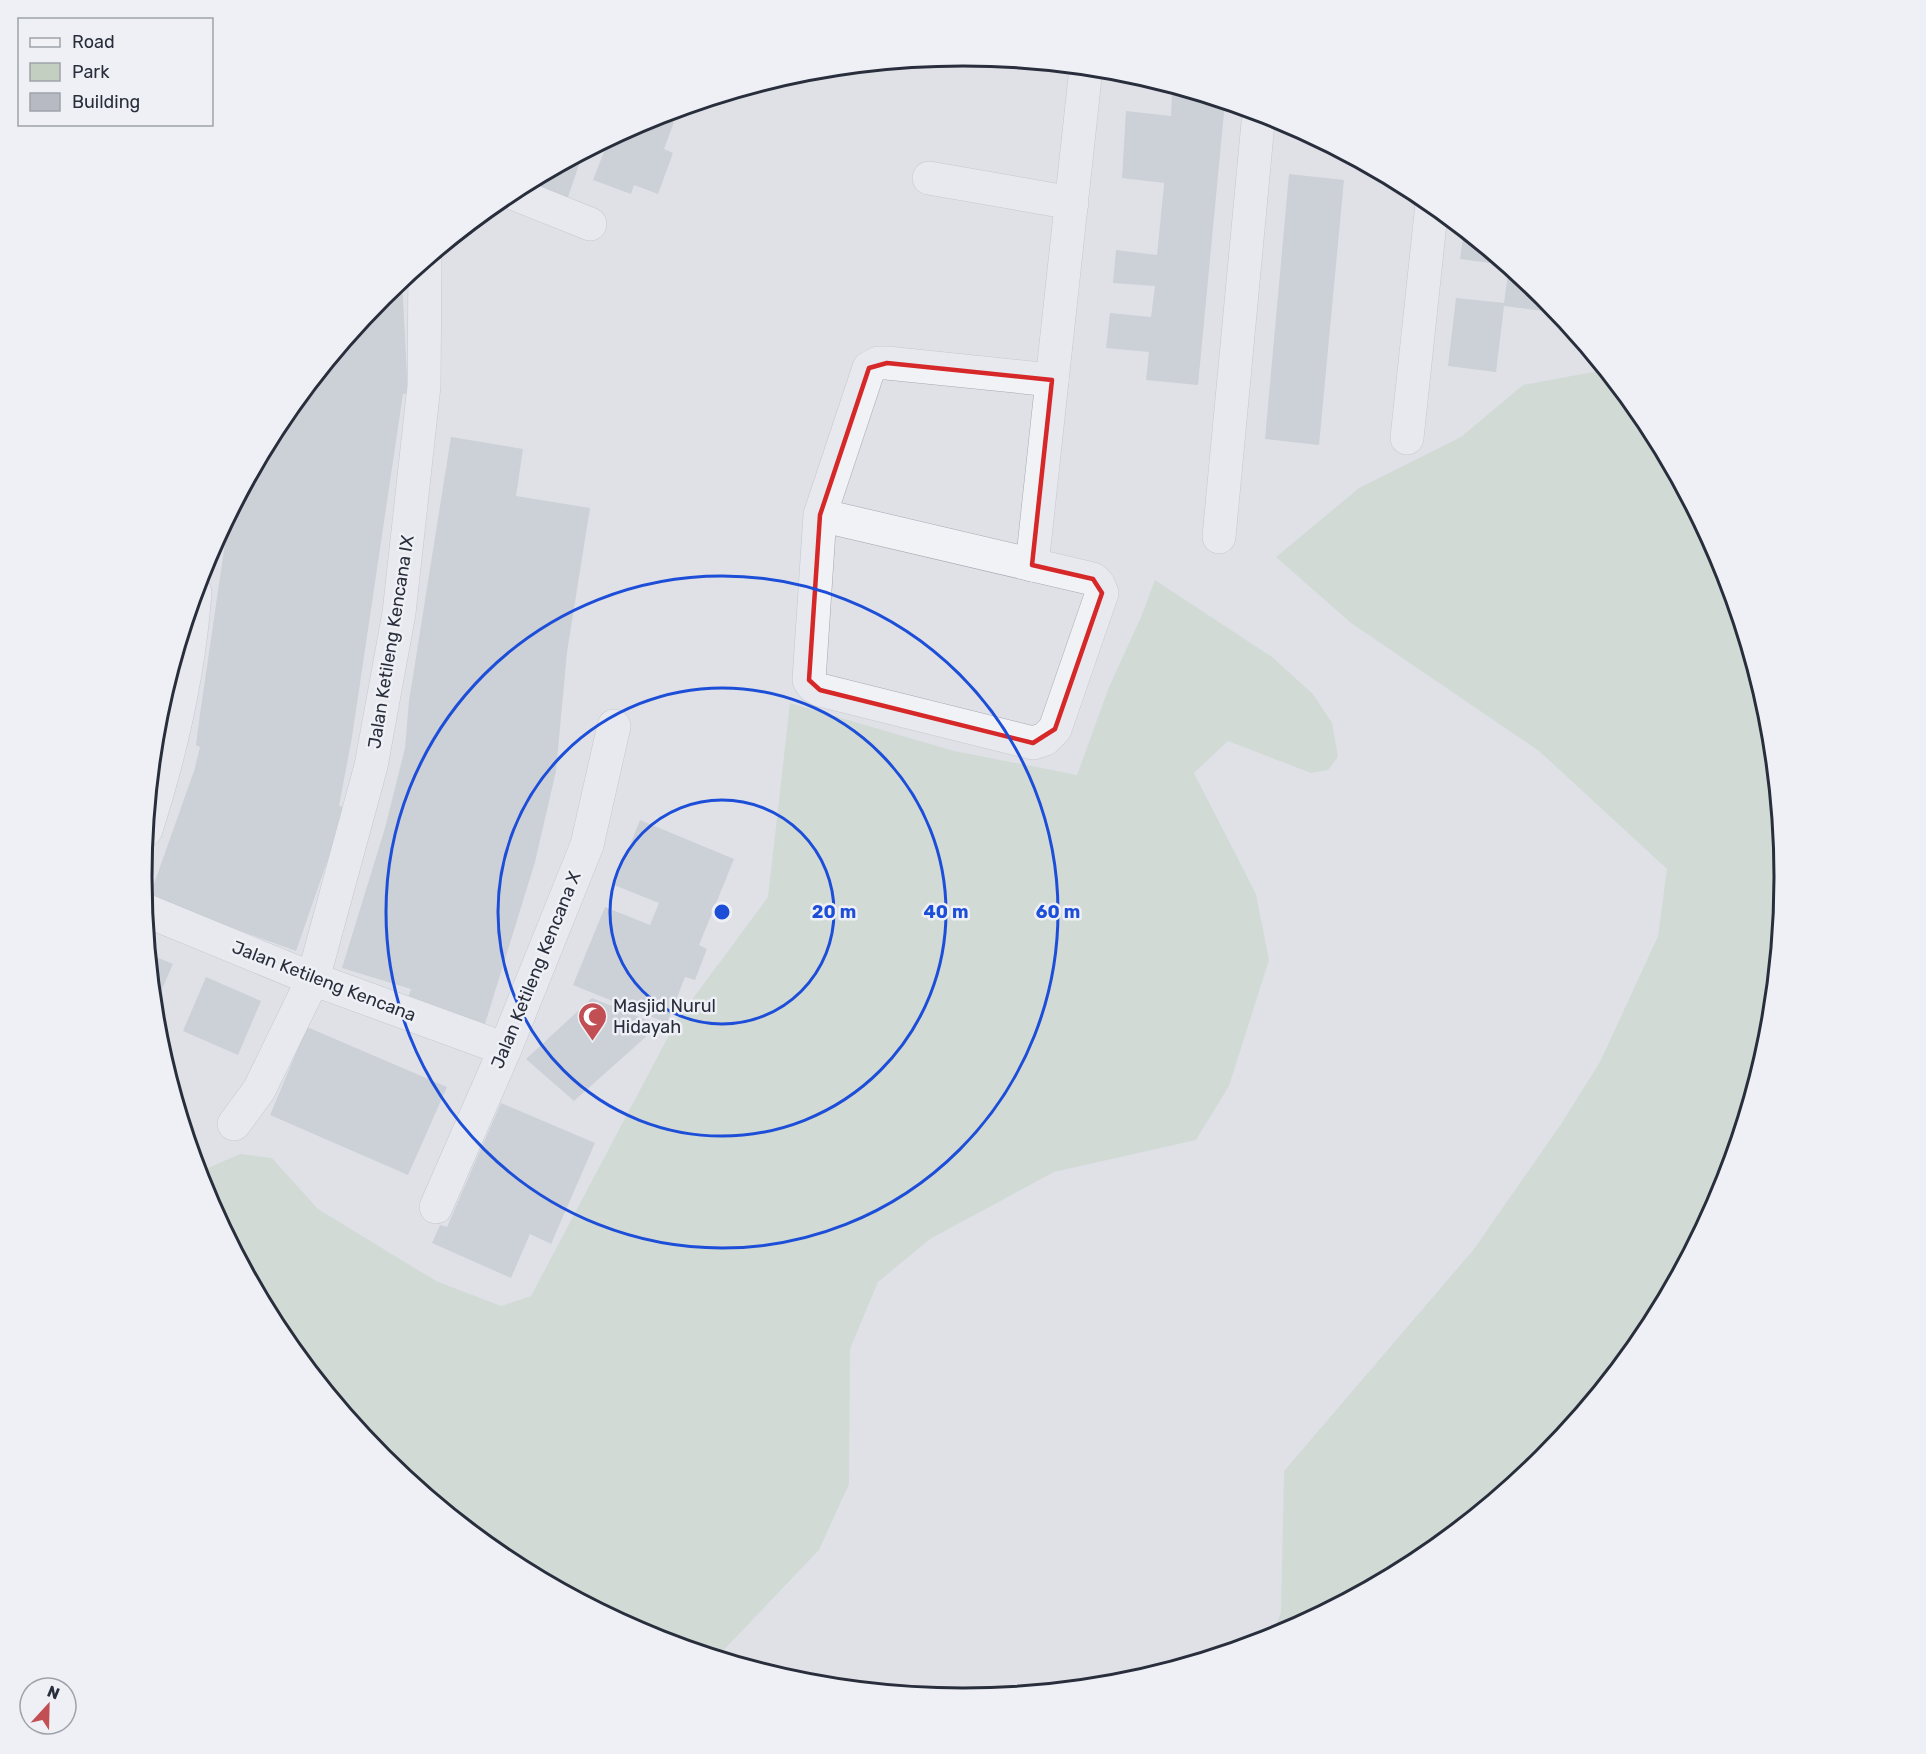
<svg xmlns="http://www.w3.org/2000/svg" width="1926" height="1754" viewBox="0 0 1926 1754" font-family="Rubik,sans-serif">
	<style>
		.green { fill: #c3d0c1 }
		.building { fill: #b7bac3 }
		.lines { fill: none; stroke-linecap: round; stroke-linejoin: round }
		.minor-casing { stroke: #a5a8b0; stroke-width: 34 }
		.minor { stroke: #f1f2f5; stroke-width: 33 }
		.marked { fill: none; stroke: #d62828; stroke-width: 4.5; stroke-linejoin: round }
		.ring { fill: none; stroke: #1d4ed8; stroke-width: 3 }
		.labels { text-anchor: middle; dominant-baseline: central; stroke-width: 5; stroke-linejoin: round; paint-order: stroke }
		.street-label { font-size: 18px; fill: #292e3c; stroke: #eef0f5 }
		.poi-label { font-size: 18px; fill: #292e3c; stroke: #eef0f5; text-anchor: start }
		.rim { fill: none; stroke: #292e3c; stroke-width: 3 }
		.centre { fill: #1d4ed8; stroke: #eef0f5; stroke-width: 3 }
		.ring-label { font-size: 18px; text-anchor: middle; font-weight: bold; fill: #1d4ed8; stroke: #eef0f5; stroke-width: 5; stroke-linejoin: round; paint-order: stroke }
	</style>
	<rect width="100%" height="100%" fill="#dfe1e7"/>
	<!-- green -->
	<g class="green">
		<path d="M1604 370 1646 421 1722 563 1769 717 1784 877 1769 1038 1722 1192 1646 1334 1544 1458 1419 1560 1271 1638 1281 1612 1284 1471 1474 1249 1561 1124 1600 1062 1658 936 1667 869 1539 751 1351 623 1276 557 1359 488 1461 437 1523 385Z"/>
		<path d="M1155 580 1272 657 1313 694 1332 723 1338 757 1328 770 1311 773 1228 741 1194 773 1256 894 1269 960 1229 1086 1196 1140 1054 1172 930 1239 878 1282 850 1349 849 1484 819 1550 717 1657 648 1636 506 1560 382 1458 280 1333 204 1191 199 1175 208 1168 240 1154 272 1158 318 1209 436 1281 501 1306 531 1296 677 1020 768 897 790 703 954 751 1077 775 1109 687 1141 617Z"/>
	</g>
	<!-- building -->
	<g class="building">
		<path d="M1172 94 1207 97 1225 102 1198 385 1146 380 1149 352 1106 348 1110 313 1151 317 1155 286 1113 283 1116 250 1157 255 1164 185V183L1122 178 1126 111 1171 116Z"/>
		<path d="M656 116 674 122 664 149 673 153 658 194 634 185 631 194 593 180 609 139Z"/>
		<path d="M583 153 567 200 524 185Z"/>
		<path d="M1289 174 1344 180 1319 445 1265 439Z"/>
		<path d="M1464 230 1489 251 1505 265 1460 259Z"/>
		<path d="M1508 274 1518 275 1544 296 1553 307 1552 312 1504 306 1496 372 1448 366 1456 298 1504 303Z"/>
		<path d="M402 280 408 394H403L352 737 339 806 344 807 335 839 296 951 149 898 194 771 200 747 196 745 200 714 229 516 280 420 382 296Z"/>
		<path d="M451 437 523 449 516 496 590 508 567 652 556 771 535 862 485 1024 407 1001 411 989 342 968 385 828 405 748 409 701Z"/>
		<path d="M640 820 734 859 699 945 707 949 695 980 685 977 667 1023 573 985 605 907 650 925 659 903 614 885Z"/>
		<path d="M149 954 173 964 154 1007 152 981Z"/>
		<path d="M206 977 261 1001 238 1055 183 1031Z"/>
		<path d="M592 998 659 1025 574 1101 526 1059Z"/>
		<path d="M307 1027 447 1087 408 1175 270 1115Z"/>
		<path d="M501 1103 595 1143 551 1244 530 1234 511 1278 432 1243 440 1225 447 1227Z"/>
	</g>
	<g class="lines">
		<defs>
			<g id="minor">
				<path d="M929 178 1072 203"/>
				<path d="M510 192 590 224"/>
				<path d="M1407 438 1432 204"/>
				<path d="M820 515 1093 579 1098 584 1102 593 1055 729 1045 739 1033 743 820 690 813 686 809 680 820 515 869 368 878 363H887L1052 380"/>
				<path d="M1219 537 1259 112"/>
				<path d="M1032 565 1086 68"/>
				<path d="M146 830C171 752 189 674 195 592"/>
				<path d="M145 910 313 979 505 1049"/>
				<path d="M234 1124 259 1090 313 979 371 766 399 613 424 386 425 261"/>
				<path d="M436 1207 505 1049 587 845 614 726"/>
			</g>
		</defs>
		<!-- minor casing -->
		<use href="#minor" class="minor-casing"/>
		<!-- minor -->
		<use href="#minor" class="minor"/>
	</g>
	<!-- marked area -->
	<path d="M0 0H1926V1754H0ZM887 363 1052 380 1032 565 1093 579 1102 593 1055 729 1033 743 820 690 809 680 820 515 869 368Z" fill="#dfe1e7" fill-opacity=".55" fill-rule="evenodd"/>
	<path class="marked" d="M887 363 1052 380 1032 565 1093 579 1102 593 1055 729 1033 743 820 690 809 680 820 515 869 368Z"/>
	<!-- distance rings -->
	<g class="ring">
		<circle cx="722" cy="912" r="112"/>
		<circle cx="722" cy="912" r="224"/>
		<circle cx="722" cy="912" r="336"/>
	</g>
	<!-- icons -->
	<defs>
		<symbol id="mosque-pin" viewBox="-11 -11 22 30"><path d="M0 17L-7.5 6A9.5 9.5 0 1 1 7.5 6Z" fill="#c14f53" stroke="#eef0f5"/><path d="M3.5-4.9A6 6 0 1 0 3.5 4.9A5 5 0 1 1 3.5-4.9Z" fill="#fff"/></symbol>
	</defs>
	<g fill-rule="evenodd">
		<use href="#mosque-pin" x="576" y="1000" width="33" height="45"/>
	</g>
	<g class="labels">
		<!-- street labels -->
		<g class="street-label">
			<text transform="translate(391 642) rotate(-81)">Jalan Ketileng Kencana IX</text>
			<text transform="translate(536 970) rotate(-68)">Jalan Ketileng Kencana X</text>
			<text transform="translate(324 981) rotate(21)">Jalan Ketileng Kencana</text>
		</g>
		<!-- poi labels -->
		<g class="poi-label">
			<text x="613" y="1006">Masjid Nurul<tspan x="613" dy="21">Hidayah</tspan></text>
		</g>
	</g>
	<!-- crop -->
	<path d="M0 0H1926V1754H0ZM152 877a811 811 0 1 1 1622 0a811 811 0 1 1-1622 0Z" fill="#eef0f5" fill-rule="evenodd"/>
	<path class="rim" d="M152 877a811 811 0 1 1 1622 0a811 811 0 1 1-1622 0Z"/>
	<circle cx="722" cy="912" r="9" class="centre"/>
	<g class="ring-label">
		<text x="834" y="918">20 m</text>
		<text x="946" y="918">40 m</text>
		<text x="1058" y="918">60 m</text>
	</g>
	<!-- legend -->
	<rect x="18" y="18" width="195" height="108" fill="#eef0f5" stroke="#9fa2ab" stroke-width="1.5"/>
	<rect x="30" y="38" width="30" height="9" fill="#f1f2f5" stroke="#9fa2ab" stroke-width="1.5"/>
	<text x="72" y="48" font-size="18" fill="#292e3c">Road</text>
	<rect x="30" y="63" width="30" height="18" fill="#c3d0c1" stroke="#9fa2ab" stroke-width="1.5"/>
	<text x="72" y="78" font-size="18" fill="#292e3c">Park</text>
	<rect x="30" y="93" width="30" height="18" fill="#b7bac3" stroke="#9fa2ab" stroke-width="1.5"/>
	<text x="72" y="108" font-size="18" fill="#292e3c">Building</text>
	<!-- north arrow -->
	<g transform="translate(48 1706) rotate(22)"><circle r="28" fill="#eef0f5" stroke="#9fa2ab" stroke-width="1.5"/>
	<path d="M0-4.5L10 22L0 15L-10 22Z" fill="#c14f53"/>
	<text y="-9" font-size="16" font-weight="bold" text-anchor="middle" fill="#292e3c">N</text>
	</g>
</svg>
